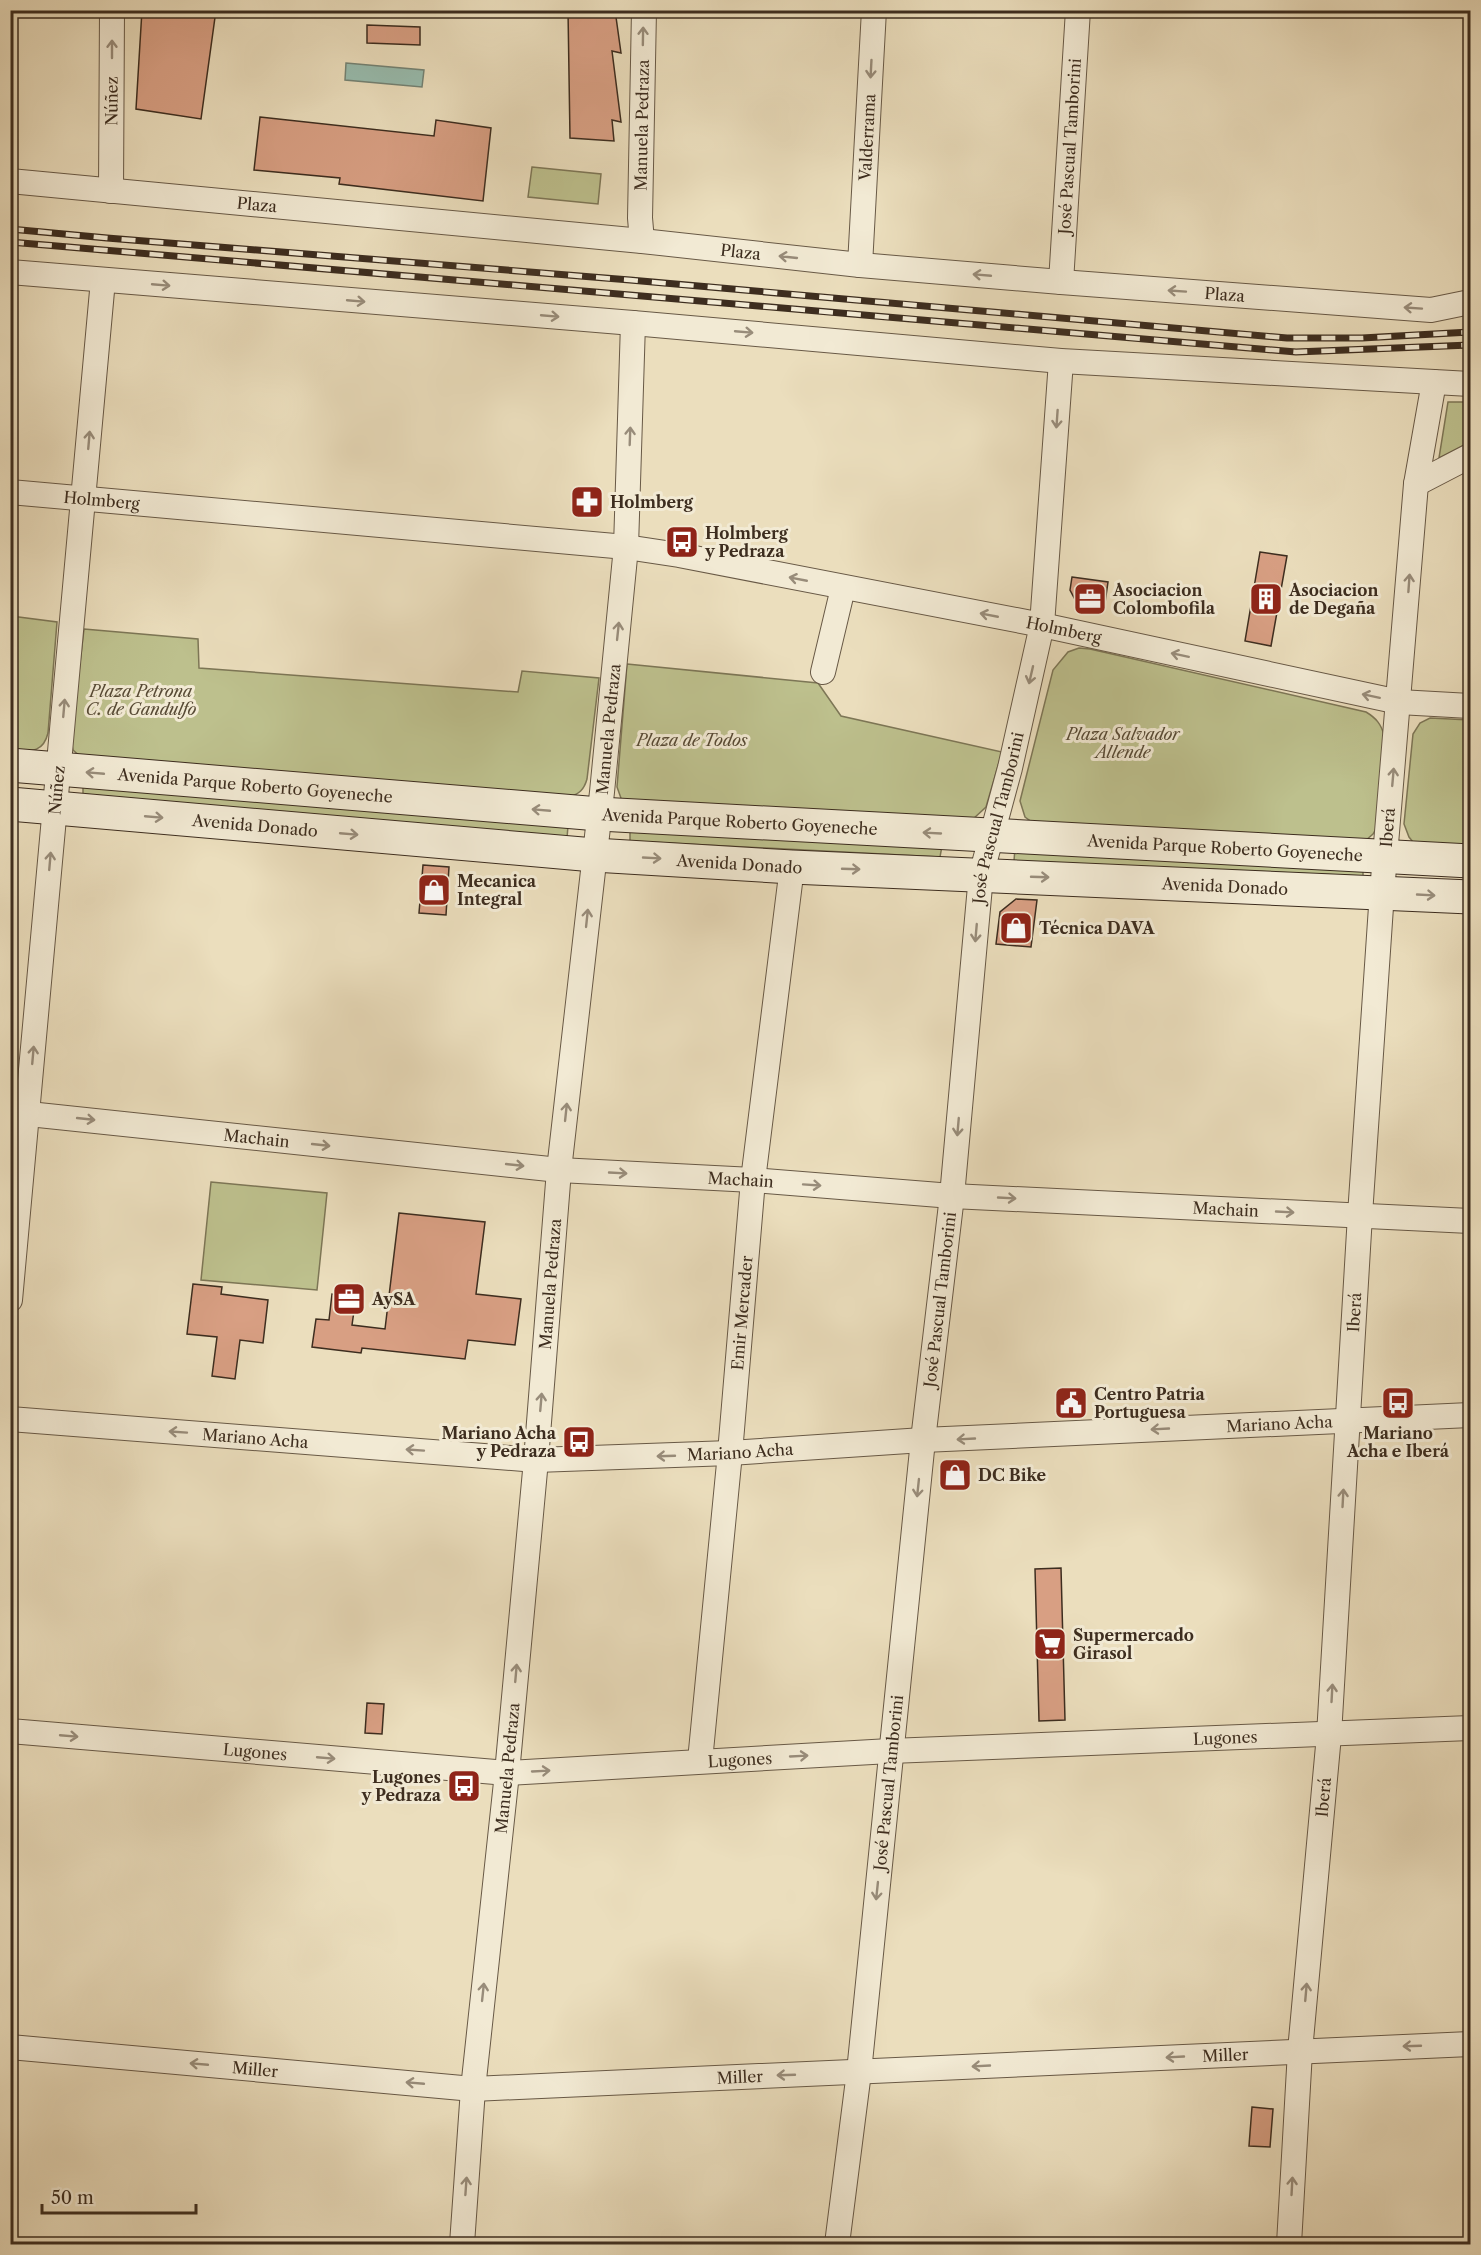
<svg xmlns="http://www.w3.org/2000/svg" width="1481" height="2255" font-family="'Libre Caslon Text',serif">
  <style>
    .green { fill: #bdc08d; stroke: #7d7656; stroke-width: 1.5 }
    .water { fill: #98bcae; stroke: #748375; stroke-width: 1.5 }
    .building { fill: #d89f83; stroke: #3d2d1f; stroke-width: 1.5 }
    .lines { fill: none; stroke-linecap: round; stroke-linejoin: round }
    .street-casing { stroke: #685946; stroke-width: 26 }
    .secondary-casing { stroke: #3d2d1f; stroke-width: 35 }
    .street { stroke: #f2ead4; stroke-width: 24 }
    .secondary { stroke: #f2ead4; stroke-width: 33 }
    .rail-casing { stroke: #3d2d1f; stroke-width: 7 }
    .rail { stroke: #f2ead4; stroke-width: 4.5; stroke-dasharray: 14; stroke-linecap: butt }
    .oneway { stroke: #988c7a }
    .labels { text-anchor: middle; stroke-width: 6; stroke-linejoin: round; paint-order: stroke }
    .street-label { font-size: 16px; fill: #3d2d1f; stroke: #f2ead4 }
    .poi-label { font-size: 16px; font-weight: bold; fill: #3d2d1f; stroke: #f2ead4; text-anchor: start }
    .park-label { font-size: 16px; font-style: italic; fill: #574a35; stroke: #f2ead4 }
  </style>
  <rect width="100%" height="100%" fill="#ebdebd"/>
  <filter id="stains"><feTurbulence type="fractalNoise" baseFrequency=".00333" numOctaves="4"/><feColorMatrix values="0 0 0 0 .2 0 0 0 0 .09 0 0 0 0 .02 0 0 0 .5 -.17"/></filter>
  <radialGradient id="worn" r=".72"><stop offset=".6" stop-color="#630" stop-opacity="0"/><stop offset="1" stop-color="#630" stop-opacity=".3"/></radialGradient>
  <!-- green -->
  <path class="green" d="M532 167 601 174 598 204 528 197Z
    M1448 402H1470V442L1439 458Z
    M11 616 57 622 48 733C43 754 29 751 11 751Z
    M84 629 198 639 199 668 518 692 522 671 599 678 587 779C584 790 579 794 569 797L81 757 73 750 71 740Z
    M1079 648 1090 649 1366 712C1376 718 1381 724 1384 735L1377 827 1373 834 1365 841 1032 822 1025 817 1020 801 1053 670 1068 652Z
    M627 664 818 683 841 716 1002 752 986 807 973 819 622 801 617 787Z
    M1430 718 1470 720V847L1413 842 1409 837 1404 824 1413 734 1420 723Z
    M83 783 568 826 567 838 83 794Z
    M630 827 942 846 940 857 630 841Z
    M1015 848 1363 867V876L1014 861Z
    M211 1182 327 1193 317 1290 201 1280Z"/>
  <!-- water -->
  <path class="water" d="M346 63 424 70 422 87 345 80Z"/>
  <!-- building -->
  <path class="building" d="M142 10H216L201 119 136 109Z
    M568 10H615L621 53 612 51 621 122 612 120 614 141 570 138Z
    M367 25 420 27V45L367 43Z
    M260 117 434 136 436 120 491 128 483 201 339 184 340 178 254 170Z
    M1260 552 1287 556 1271 646 1245 641Z
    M1072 577 1108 582 1104 610 1079 607 1070 590Z
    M423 865 449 867 446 915 419 913Z
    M1016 899 1037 900 1031 947 996 944 1000 912Z
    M399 1213 485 1222 476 1294 521 1299 515 1345 468 1340 465 1359 362 1348 361 1353 312 1347 316 1319 329 1320 332 1294 356 1297 352 1325 385 1329Z
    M193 1284 222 1287 221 1294 268 1300 263 1343 240 1340 235 1379 212 1376 217 1337 187 1334Z
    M1061 1568 1065 1720 1039 1721 1035 1569Z
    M367 1703 384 1704 382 1734 365 1733Z
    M1252 2107 1273 2109 1270 2147 1249 2146Z"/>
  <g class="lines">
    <!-- street casing -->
    <g class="street-casing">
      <g id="street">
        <path id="s1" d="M10 181 642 241 860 265 1061 282 1431 310 1470 302"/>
        <path id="s2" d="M111 191 112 10"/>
        <path id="s3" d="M642 241 640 218 644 10"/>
        <path id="s4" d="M860 265 874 10"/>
        <path d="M10 272 633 323 1061 361 1470 384"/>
        <path id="s5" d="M1061 282 1078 10"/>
        <path d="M1416 484 1470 456"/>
        <path id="s6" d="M10 492 626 547 679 555 1042 625 1399 702 1470 706"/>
        <path d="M823 672 843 588"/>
        <path id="s7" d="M10 1112 559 1170 753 1180 952 1196 1470 1221"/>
        <path id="s8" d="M10 1300 103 280"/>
        <path id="s9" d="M10 1419 536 1460 730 1453 923 1440 1470 1415"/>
        <path id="s10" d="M10 1731 507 1773 890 1751 1470 1728"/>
        <path id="s11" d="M700 1761 730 1453 753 1180 792 867"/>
        <path id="s12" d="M10 2047 473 2089 1470 2044"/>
        <path id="s13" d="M462 2244 473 2089 507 1773 536 1460 559 1170 602 792 626 547 633 323"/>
        <path id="s14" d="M837 2244 859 2072 923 1440 952 1196 981 875 1010 768 1042 625 1061 361"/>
        <path id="s15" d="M1289 2244 1300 2051 1329 1735 1360 1215 1382 892 1416 484 1434 382"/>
      </g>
    </g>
    <!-- secondary casing -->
    <g class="secondary-casing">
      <g id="secondary">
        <path id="s16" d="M10 765 599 814 1470 861"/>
        <path id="s17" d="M10 804 594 855 792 867 1470 897"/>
      </g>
    </g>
    <!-- street -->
    <use href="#street" class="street"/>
    <!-- secondary -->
    <use href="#secondary" class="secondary"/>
    <!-- rail casing -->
    <g class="rail-casing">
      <path id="rail" d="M10 229 107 238 630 280 1287 338H1362L1470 332
        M10 242 1296 352 1470 345"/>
    </g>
    <!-- rail -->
    <use href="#rail" class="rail"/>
  </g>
  <!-- one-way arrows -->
  <defs><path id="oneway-shaft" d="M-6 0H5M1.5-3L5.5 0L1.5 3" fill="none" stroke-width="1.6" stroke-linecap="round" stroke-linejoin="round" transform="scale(1.5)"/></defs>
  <g class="oneway">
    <use href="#oneway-shaft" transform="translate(643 36) rotate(-89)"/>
    <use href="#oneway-shaft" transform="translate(112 49) rotate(-90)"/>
    <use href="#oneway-shaft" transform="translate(871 69) rotate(93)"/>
    <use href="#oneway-shaft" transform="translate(788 257) rotate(-174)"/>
    <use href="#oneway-shaft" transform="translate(982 275) rotate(-175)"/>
    <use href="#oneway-shaft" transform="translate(161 285) rotate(5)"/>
    <use href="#oneway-shaft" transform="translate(1177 291) rotate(-176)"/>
    <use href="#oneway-shaft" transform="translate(356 301) rotate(5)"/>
    <use href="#oneway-shaft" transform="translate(1413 308) rotate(-176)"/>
    <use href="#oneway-shaft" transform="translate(550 316) rotate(5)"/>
    <use href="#oneway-shaft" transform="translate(744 332) rotate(5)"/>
    <use href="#oneway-shaft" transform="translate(1057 419) rotate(94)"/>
    <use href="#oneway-shaft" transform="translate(630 436) rotate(-88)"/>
    <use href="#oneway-shaft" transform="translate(89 440) rotate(-85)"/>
    <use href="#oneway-shaft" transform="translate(798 579) rotate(-169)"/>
    <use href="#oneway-shaft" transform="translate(1409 583) rotate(-86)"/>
    <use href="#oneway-shaft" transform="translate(989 615) rotate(-169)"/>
    <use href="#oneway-shaft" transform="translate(618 631) rotate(-84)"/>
    <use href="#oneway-shaft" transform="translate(1180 655) rotate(-168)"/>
    <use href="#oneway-shaft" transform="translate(1031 675) rotate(103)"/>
    <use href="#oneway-shaft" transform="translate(1371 696) rotate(-168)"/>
    <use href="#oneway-shaft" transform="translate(64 708) rotate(-85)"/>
    <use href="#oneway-shaft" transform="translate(95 773) rotate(-175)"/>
    <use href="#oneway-shaft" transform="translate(1393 777) rotate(-85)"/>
    <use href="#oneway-shaft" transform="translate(541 810) rotate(-175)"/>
    <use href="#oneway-shaft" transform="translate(154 817) rotate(5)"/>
    <use href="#oneway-shaft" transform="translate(932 833) rotate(-177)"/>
    <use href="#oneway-shaft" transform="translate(349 834) rotate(5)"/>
    <use href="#oneway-shaft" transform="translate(652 858) rotate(3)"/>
    <use href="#oneway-shaft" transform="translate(50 861) rotate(-85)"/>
    <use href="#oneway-shaft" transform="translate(851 869) rotate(2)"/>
    <use href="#oneway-shaft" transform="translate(1040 877) rotate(2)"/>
    <use href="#oneway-shaft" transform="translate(1426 895) rotate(3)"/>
    <use href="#oneway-shaft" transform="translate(587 918) rotate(-84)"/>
    <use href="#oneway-shaft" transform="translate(976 933) rotate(95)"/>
    <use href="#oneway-shaft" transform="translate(33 1055) rotate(-85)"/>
    <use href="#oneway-shaft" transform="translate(566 1112) rotate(-84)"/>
    <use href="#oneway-shaft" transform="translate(86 1119) rotate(6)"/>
    <use href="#oneway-shaft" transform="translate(958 1127) rotate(95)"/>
    <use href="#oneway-shaft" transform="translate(321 1145) rotate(6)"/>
    <use href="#oneway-shaft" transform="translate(515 1165) rotate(6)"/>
    <use href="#oneway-shaft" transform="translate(618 1173) rotate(3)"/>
    <use href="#oneway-shaft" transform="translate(812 1185) rotate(4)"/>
    <use href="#oneway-shaft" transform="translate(1007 1198) rotate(3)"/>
    <use href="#oneway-shaft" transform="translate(1285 1212) rotate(3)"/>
    <use href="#oneway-shaft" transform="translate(541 1402) rotate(-85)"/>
    <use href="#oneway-shaft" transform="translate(1160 1429) rotate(177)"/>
    <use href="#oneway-shaft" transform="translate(178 1432) rotate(-176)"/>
    <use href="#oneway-shaft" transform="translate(966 1439) rotate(177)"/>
    <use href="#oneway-shaft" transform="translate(415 1450) rotate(-176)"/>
    <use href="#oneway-shaft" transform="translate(666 1456) rotate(178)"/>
    <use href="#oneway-shaft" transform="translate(918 1488) rotate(96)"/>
    <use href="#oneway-shaft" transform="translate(1343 1498) rotate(-87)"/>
    <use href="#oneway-shaft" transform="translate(516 1673) rotate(-85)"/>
    <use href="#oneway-shaft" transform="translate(1332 1693) rotate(-87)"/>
    <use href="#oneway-shaft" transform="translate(69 1736) rotate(5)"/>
    <use href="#oneway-shaft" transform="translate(799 1756) rotate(-3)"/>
    <use href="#oneway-shaft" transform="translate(326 1758) rotate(5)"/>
    <use href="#oneway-shaft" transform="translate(541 1771) rotate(-3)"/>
    <use href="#oneway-shaft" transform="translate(877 1891) rotate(96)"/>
    <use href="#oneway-shaft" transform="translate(483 1992) rotate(-84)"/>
    <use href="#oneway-shaft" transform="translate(1306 1992) rotate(-85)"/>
    <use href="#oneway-shaft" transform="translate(1412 2046) rotate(178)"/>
    <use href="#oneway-shaft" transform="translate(1175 2057) rotate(177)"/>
    <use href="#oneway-shaft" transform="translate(199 2064) rotate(-175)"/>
    <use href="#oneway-shaft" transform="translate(981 2066) rotate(177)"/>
    <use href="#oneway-shaft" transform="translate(786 2075) rotate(178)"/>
    <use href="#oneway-shaft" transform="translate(415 2083) rotate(-175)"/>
    <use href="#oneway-shaft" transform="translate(466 2186) rotate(-86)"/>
    <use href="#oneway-shaft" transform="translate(1292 2186) rotate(-87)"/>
  </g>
  <!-- icons -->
  <defs>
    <g id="pharmacy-square" transform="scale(1.725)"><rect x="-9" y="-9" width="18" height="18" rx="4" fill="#8f2418" stroke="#f2ead4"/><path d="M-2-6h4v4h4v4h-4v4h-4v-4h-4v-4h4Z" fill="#fff"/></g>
    <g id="bus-square" transform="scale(1.725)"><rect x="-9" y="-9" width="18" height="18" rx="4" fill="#8f2418" stroke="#f2ead4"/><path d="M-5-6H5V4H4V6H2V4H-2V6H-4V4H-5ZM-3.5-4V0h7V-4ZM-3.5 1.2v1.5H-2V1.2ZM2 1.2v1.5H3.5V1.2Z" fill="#fff"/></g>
    <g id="office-square" transform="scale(1.725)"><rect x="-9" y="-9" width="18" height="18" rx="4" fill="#8f2418" stroke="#f2ead4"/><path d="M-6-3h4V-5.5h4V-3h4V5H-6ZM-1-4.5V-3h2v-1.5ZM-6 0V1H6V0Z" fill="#fff"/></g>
    <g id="building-square" transform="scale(1.725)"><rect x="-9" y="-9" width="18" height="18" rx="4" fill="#8f2418" stroke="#f2ead4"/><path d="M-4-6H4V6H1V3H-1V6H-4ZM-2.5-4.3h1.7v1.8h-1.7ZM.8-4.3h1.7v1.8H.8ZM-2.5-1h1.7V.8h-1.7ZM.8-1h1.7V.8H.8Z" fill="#fff"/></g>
    <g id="shop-square" transform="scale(1.725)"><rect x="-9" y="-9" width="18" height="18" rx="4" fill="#8f2418" stroke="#f2ead4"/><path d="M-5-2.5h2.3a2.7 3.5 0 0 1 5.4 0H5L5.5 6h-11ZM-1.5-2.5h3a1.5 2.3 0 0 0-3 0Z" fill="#fff"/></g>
    <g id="civic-square" transform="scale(1.725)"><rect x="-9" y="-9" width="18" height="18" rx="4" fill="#8f2418" stroke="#f2ead4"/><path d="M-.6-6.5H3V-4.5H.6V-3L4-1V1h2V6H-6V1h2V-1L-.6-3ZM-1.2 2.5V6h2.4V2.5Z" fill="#fff"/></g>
    <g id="supermarket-square" transform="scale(1.725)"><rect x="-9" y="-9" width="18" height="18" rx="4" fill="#8f2418" stroke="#f2ead4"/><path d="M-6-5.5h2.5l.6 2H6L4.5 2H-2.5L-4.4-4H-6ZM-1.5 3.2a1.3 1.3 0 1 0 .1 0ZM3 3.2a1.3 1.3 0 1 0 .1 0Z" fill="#fff"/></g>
  </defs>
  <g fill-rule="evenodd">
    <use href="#pharmacy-square" x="587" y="502"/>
    <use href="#bus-square" x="682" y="542"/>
    <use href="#office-square" x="1090" y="599"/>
    <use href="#building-square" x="1266" y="599"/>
    <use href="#shop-square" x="434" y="890"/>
    <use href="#shop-square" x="1016" y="928"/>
    <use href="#office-square" x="349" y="1299"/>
    <use href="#civic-square" x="1071" y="1403"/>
    <use href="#bus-square" x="1398" y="1403"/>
    <use href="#bus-square" x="579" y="1442"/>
    <use href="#shop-square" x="955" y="1475"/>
    <use href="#supermarket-square" x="1050" y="1644"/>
    <use href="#bus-square" x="464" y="1786"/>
  </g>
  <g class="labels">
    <!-- street labels -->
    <g class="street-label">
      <text dy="6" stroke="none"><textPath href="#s2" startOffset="90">Núñez</textPath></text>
      <text dy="6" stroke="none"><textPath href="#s3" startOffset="116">Manuela Pedraza</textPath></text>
      <text dy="6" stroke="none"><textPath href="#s4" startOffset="128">Valderrama</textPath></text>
      <text dy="6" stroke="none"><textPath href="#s5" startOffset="136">José Pascual Tamborini</textPath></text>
      <text dy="6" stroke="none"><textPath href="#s1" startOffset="248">Plaza</textPath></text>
      <text dy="6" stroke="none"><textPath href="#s1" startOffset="734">Plaza</textPath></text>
      <text dy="6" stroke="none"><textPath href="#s1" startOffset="1220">Plaza</textPath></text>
      <text dy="6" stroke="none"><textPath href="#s6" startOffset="92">Holmberg</textPath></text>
      <text dy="6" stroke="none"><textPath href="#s6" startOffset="1064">Holmberg</textPath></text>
      <text dy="6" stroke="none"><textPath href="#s13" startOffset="1522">Manuela Pedraza</textPath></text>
      <text dy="6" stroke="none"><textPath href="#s16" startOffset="246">Avenida Parque Roberto Goyeneche</textPath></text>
      <text dy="6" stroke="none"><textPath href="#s8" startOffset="512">Núñez</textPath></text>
      <text dy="6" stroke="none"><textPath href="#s14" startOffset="1436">José Pascual Tamborini</textPath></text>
      <text dy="6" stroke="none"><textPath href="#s16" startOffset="732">Avenida Parque Roberto Goyeneche</textPath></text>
      <text dy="6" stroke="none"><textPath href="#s17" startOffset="246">Avenida Donado</textPath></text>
      <text dy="6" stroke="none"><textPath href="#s15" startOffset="1420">Iberá</textPath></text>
      <text dy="6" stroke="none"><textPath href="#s16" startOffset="1218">Avenida Parque Roberto Goyeneche</textPath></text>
      <text dy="6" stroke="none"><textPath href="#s17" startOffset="732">Avenida Donado</textPath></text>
      <text dy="6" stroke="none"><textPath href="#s17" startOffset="1218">Avenida Donado</textPath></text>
      <text dy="6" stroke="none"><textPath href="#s7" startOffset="248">Machain</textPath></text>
      <text dy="6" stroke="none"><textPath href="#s7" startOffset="734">Machain</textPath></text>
      <text dy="6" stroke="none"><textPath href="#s7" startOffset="1220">Machain</textPath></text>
      <text dy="6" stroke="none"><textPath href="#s13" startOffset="964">Manuela Pedraza</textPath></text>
      <text dy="6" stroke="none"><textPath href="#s14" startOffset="950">José Pascual Tamborini</textPath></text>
      <text dy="6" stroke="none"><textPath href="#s15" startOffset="934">Iberá</textPath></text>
      <text dy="6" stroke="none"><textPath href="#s11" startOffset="450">Emir Mercader</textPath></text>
      <text dy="6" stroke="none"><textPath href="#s9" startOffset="1272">Mariano Acha</textPath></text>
      <text dy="6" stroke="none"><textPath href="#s9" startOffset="246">Mariano Acha</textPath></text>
      <text dy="6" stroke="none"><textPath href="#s9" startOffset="732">Mariano Acha</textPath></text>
      <text dy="6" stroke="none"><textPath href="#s10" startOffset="1218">Lugones</textPath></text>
      <text dy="6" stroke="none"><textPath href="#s10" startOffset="246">Lugones</textPath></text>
      <text dy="6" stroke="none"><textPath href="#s10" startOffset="732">Lugones</textPath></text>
      <text dy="6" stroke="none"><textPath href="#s13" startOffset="478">Manuela Pedraza</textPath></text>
      <text dy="6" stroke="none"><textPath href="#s14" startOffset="464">José Pascual Tamborini</textPath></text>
      <text dy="6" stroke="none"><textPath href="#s15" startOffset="448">Iberá</textPath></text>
      <text dy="6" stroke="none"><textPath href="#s12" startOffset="1218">Miller</textPath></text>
      <text dy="6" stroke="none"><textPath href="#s12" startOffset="246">Miller</textPath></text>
      <text dy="6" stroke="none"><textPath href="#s12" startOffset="732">Miller</textPath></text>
    </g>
    <!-- poi labels -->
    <g class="poi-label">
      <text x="610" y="508">Holmberg</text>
      <text x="705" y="539">Holmberg<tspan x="705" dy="18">y Pedraza</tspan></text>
      <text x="1113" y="596">Asociacion<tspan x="1113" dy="18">Colombofila</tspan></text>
      <text x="1289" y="596">Asociacion<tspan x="1289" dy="18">de Degaña</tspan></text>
      <text x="457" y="887">Mecanica<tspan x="457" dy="18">Integral</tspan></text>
      <text x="1039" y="934">Técnica DAVA</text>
      <text x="372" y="1305">AySA</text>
      <text x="1094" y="1400">Centro Patria<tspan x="1094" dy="18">Portuguesa</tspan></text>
      <text x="556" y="1439" text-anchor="end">Mariano Acha<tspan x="556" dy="18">y Pedraza</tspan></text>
      <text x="1398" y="1439" text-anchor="middle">Mariano<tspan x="1398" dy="18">Acha e Iberá</tspan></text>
      <text x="978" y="1481">DC Bike</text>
      <text x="1073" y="1641">Supermercado<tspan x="1073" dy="18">Girasol</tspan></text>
      <text x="441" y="1783" text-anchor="end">Lugones<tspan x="441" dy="18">y Pedraza</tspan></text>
    </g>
    <!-- park labels -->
    <g class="park-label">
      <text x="141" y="697">Plaza Petrona<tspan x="141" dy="18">C. de Gandulfo</tspan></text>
      <text x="1123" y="740">Plaza Salvador<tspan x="1123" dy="18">Allende</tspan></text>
      <text x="692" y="746">Plaza de Todos</text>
    </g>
  </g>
  <!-- margin -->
  <rect width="1481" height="2255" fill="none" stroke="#ebdebd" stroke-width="36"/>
  <rect x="12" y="12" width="1457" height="2231" fill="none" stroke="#3d2d1f" stroke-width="3"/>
  <rect x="18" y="18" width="1445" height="2219" fill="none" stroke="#3d2d1f" stroke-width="1.5"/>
  <!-- scale -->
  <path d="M42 2204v9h154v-9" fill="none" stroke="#3d2d1f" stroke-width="3"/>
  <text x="51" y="2204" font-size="18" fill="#3d2d1f" stroke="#f2ead4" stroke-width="4.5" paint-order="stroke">50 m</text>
  <rect width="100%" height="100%" filter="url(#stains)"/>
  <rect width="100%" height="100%" fill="url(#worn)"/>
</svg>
